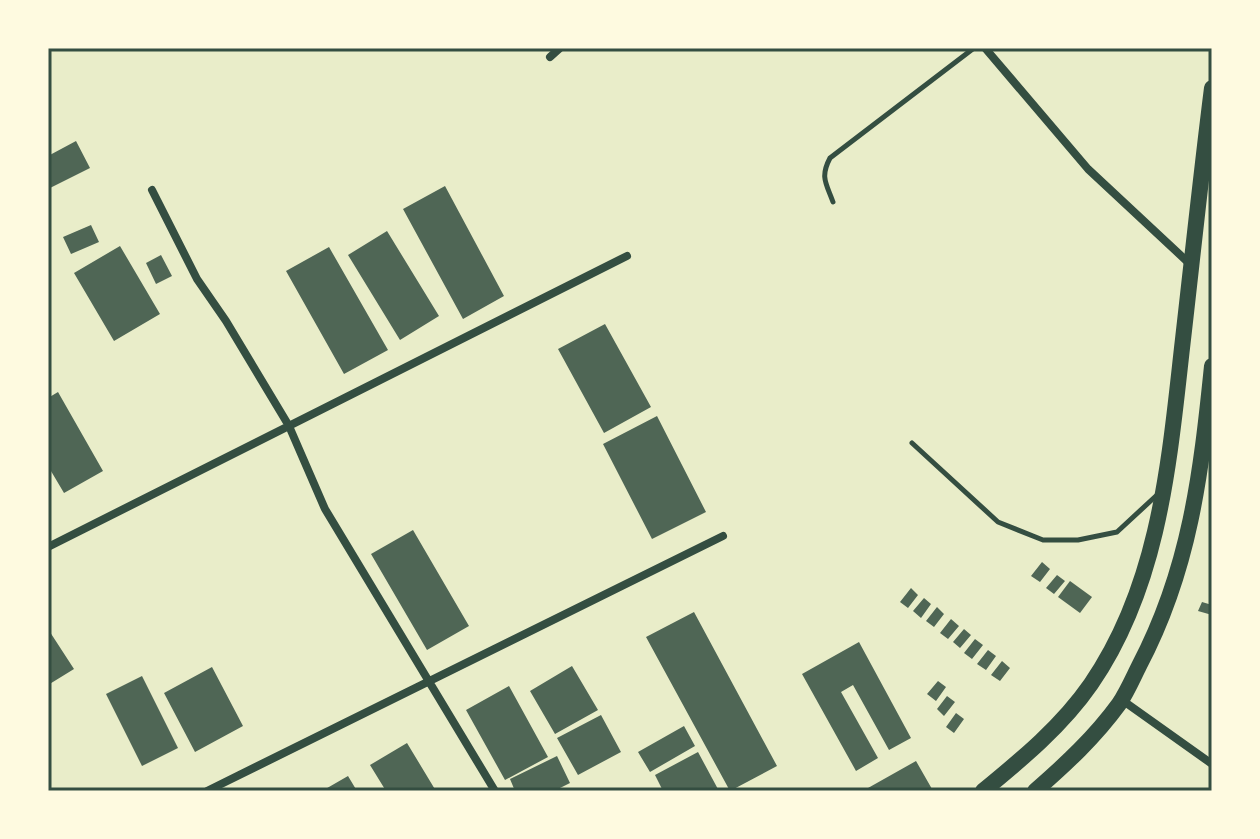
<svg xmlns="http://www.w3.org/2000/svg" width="1260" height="839" font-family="'Space Grotesk',sans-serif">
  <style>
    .building { fill: #4f6655 }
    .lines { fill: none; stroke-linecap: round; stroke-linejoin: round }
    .service { stroke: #344e41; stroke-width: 5 }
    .minor { stroke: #344e41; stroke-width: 8 }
    .secondary { stroke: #344e41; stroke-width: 16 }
    .neatline { fill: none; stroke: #344e41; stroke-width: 3 }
  </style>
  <rect width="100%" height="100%" fill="#e9edc9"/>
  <!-- building -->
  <path class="building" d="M76 141 90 168 48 189V156Z
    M445 186 504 296 463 319 403 209Z
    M91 225 99 242 71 254 63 237Z
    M387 231 439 316 400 340 348 255Z
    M120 246 160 314 114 341 74 273Z
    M329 247 388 350 344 374 286 271Z
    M161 255 172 276 156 284 146 263Z
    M605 324 651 407 604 433 558 349Z
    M58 392 103 471 64 493 48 466V398Z
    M657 416 706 512 652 539 603 444Z
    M413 530 469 626 427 650 371 554Z
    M1042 562 1050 569 1040 582 1031 576Z
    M1057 575 1065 581 1054 594 1046 588Z
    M1070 581 1092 597 1080 613 1058 597Z
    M911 588 918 595 908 608 900 602Z
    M924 598 931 604 921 618 913 611Z
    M1202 602 1212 605V615L1198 611Z
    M937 607 944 614 934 627 926 621Z
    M694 612 777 766 730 791 646 637Z
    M951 619 959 626 948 639 940 633Z
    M48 629 74 669 48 685Z
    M964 629 971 635 960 648 953 642Z
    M975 639 983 645 972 659 964 653Z
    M859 642 911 738 889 750 853 685 841 692 878 758 856 771 802 674Z
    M988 650 996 656 986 670 977 664Z
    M1002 661 1010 668 1000 681 991 675Z
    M572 666 598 710 555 734 530 691Z
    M212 667 243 726 195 752 164 693Z
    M142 676 178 748 142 766 106 694Z
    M938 681 946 687 936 701 927 694Z
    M509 686 548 757 505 780 466 710Z
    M947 696 955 702 944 716 937 709Z
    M956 713 964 719 954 733 946 727Z
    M601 715 621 752 578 775 557 738Z
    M684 726 695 746 650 772 638 752Z
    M407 743 436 791H386L370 765Z
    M698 752 719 791H663L655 775Z
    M557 756 570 783 554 791H515L510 779Z
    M916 761 932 789 870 791 868 788Z
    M348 776 357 791H322Z"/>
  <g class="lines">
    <!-- service -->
    <path class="service" d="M833 202C826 183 820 177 830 158L974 48
      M912 443 998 522 1043 540H1078L1117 532 1157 495"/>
    <!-- minor -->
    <path class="minor" d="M985 48 1088 169 1191 265
      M550 57 560 48
      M152 190 197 279 226 321 289 426 325 509 495 791
      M48 547 627 256
      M1122 700 1212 764
      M207 791 723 536"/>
    <!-- secondary -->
    <path class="secondary" d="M983 791C1022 759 1062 726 1091 684 1159 585 1169 464 1182 348 1192 261 1201 175 1212 88
      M1035 791C1066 764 1095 737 1119 704 1127 692 1133 678 1139 666 1190 569 1201 474 1212 366"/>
  </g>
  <!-- border -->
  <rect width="1260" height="839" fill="none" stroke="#fefae0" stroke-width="100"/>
  <rect x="50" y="50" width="1160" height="739" class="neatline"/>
</svg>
